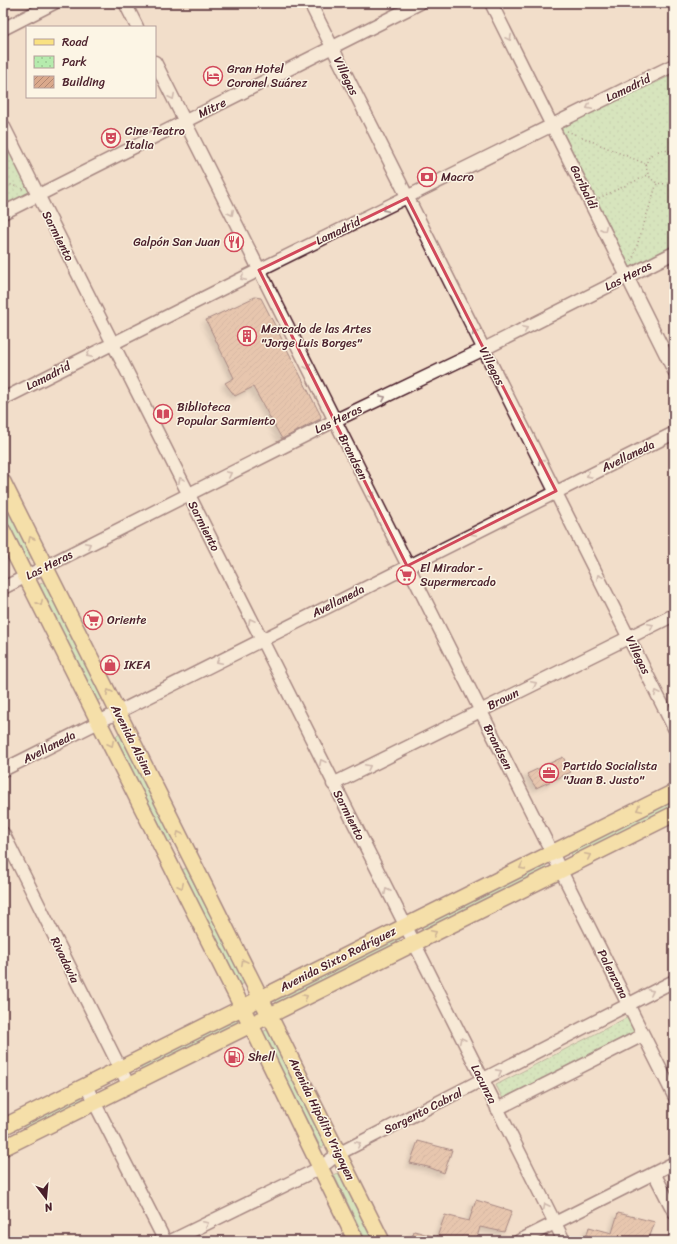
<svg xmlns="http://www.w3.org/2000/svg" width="677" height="1244" font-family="Sriracha,sans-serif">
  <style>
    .grass { fill: #b5ebad; stroke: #80856c }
    .park { fill: url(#park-dots); stroke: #80856c }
    .building { fill: url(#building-hatch); stroke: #4a1f2b; filter: url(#shadow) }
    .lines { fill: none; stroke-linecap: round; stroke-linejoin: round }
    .minor-casing { stroke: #4a1f2b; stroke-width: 15 }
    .major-casing { stroke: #4a1f2b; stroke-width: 18 }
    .path { stroke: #4a1f2b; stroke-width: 1.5; stroke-dasharray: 1 3; stroke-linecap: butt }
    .minor { stroke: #fcf5e5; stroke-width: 12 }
    .major { stroke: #f9e181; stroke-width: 15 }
    .oneway { stroke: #a38a88 }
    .oneway2 { stroke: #a28056 }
    .marked { fill: none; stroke: #d1495b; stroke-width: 3; stroke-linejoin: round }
    .labels { text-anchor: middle; stroke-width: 3; stroke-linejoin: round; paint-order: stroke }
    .poi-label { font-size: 12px; fill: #4a1f2b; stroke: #fcf5e5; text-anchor: start }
    .street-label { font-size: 12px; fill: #4a1f2b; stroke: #fcf5e5 }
  </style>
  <defs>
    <pattern id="park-dots" width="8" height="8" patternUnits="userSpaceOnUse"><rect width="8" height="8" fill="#b5ebad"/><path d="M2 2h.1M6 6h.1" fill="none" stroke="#9dc995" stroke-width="1.8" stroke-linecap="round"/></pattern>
    <pattern id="building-hatch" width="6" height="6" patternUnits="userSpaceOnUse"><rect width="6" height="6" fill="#daa98c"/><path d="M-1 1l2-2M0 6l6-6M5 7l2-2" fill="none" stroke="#b38973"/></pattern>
    <filter id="shadow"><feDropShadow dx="-3.5" dy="3.5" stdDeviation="2" flood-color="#0004"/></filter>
  </defs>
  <rect width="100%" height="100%" fill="#f2deca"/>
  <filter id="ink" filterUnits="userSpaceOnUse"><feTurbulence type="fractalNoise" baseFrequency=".025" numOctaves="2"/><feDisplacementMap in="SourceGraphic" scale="8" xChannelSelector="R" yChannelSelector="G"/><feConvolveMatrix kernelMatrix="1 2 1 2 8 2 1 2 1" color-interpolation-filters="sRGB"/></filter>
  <g filter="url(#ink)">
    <!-- grass -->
    <path class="grass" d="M3 497 33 557 27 561 3 514Z
      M45 582 103 698 97 701 38 585Z
      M121 733 174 840 167 843 115 737Z
      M674 795V807L573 857 569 848Z
      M543 862 548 871 423 933 419 924Z
      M186 868 245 983 238 986 180 871Z
      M397 934 401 943 277 1005 272 996Z
      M237 1015 242 1024 143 1073 139 1064Z
      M269 1029 327 1145 321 1148 262 1032Z
      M79 1092 84 1102 26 1131 21 1121Z
      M340 1172 375 1241H366L334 1175Z"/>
    <!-- park -->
    <path class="park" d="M674 74V245L630 267 561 128Z
      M3 137 31 192 3 206Z
      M628 1017 636 1033 504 1101 496 1085Z"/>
    <!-- building -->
    <path class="building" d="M255 297 261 298 321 416 320 419 282 439 253 387 235 396 225 383 234 378 206 320Z
      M563 757 571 772 536 788 527 774Z
      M418 1141 452 1150 444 1173 428 1167 410 1163Z
      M476 1200 512 1211 504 1232 480 1227 476 1241H411L414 1231 437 1237 445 1215 469 1221Z
      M618 1213 655 1222 648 1241H585L589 1227 612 1233Z"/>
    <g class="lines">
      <!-- minor casing -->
      <g class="minor-casing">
        <path id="minor" d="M125 3 137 27
          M310 3 674 728
          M491 3 674 371
          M3 29 54 3
          M155 62 674 1096
          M3 125 564 1241
          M3 213 420 3
          M3 399 259 270 674 65
          M3 588 334 421 484 349 674 253
          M3 770 674 433
          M333 784 674 615
          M3 833 129 1086
          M86 1086 165 1241
          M497 1109 643 1035
          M654 1173 674 1212
          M171 1241 320 1168 338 1154 674 981
          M519 1241 674 1163"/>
      </g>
      <!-- major casing -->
      <g class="major-casing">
        <path id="major" d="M3 482 382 1241
          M3 531 251 1025 356 1241
          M3 1127 674 792
          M3 1148 674 814"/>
      </g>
      <!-- path -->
      <path class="path" d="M567 131 646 164
        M670 151 674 139
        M674 154C669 151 665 149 659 151 634 157 650 196 674 180
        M3 182 23 189
        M599 198 648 175
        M632 261 657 183"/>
      <!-- minor -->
      <use href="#minor" class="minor"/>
      <!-- major -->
      <use href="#major" class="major"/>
    </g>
    <!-- one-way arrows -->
    <defs><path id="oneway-chevron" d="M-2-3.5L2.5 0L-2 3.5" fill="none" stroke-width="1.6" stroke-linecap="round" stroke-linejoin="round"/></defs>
    <g class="oneway">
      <use href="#oneway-chevron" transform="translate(509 38) rotate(63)"/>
      <use href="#oneway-chevron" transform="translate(172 97) rotate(63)"/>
      <use href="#oneway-chevron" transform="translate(589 107) rotate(154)"/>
      <use href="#oneway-chevron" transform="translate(385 209) rotate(154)"/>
      <use href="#oneway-chevron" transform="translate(231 213) rotate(63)"/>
      <use href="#oneway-chevron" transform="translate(604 229) rotate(64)"/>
      <use href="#oneway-chevron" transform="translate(243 278) rotate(153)"/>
      <use href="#oneway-chevron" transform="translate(525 329) rotate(-27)"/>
      <use href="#oneway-chevron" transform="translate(475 332) rotate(-117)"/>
      <use href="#oneway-chevron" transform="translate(89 355) rotate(153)"/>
      <use href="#oneway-chevron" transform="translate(308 367) rotate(63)"/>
      <use href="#oneway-chevron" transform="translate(383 398) rotate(-25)"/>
      <use href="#oneway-chevron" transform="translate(541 461) rotate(-117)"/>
      <use href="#oneway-chevron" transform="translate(229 474) rotate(-27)"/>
      <use href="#oneway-chevron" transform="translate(589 475) rotate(154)"/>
      <use href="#oneway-chevron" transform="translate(181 480) rotate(-117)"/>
      <use href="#oneway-chevron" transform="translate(372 496) rotate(63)"/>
      <use href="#oneway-chevron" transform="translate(473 533) rotate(153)"/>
      <use href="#oneway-chevron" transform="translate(88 545) rotate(-27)"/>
      <use href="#oneway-chevron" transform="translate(599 577) rotate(-116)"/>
      <use href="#oneway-chevron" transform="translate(251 621) rotate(-117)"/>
      <use href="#oneway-chevron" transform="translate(651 626) rotate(-27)"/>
      <use href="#oneway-chevron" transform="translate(219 661) rotate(153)"/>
      <use href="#oneway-chevron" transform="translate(534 684) rotate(-26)"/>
      <use href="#oneway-chevron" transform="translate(657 693) rotate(-116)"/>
      <use href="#oneway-chevron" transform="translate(322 762) rotate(-117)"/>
      <use href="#oneway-chevron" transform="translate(368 767) rotate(-27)"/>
      <use href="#oneway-chevron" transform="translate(387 891) rotate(-117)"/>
      <use href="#oneway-chevron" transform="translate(651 992) rotate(-27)"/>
      <use href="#oneway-chevron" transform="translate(462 1040) rotate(-116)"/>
      <use href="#oneway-chevron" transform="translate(499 1072) rotate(-28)"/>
      <use href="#oneway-chevron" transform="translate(358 1144) rotate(-27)"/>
      <use href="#oneway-chevron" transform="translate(546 1206) rotate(-117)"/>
      <use href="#oneway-chevron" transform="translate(206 1224) rotate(-26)"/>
    </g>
    <g class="oneway2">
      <use href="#oneway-chevron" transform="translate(31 539) rotate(-117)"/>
      <use href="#oneway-chevron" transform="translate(40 603) rotate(63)"/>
      <use href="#oneway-chevron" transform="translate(109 692) rotate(-117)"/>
      <use href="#oneway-chevron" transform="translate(111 744) rotate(63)"/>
      <use href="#oneway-chevron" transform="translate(639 809) rotate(154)"/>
      <use href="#oneway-chevron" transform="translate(179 834) rotate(-117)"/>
      <use href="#oneway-chevron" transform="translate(588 856) rotate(-26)"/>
      <use href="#oneway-chevron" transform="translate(522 867) rotate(153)"/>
      <use href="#oneway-chevron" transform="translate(181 886) rotate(64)"/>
      <use href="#oneway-chevron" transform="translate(434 933) rotate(-27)"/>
      <use href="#oneway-chevron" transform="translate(244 962) rotate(-117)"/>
      <use href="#oneway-chevron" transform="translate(305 997) rotate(-27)"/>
    </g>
  </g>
  <!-- marked area -->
  <path d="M0 0H677V1244H0ZM407 198 556 491 407 566 259 270Z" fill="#f2deca" fill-opacity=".55" fill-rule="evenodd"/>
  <path class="marked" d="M407 198 556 491 407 566 259 270Z"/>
  <!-- icons -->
  <defs>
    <g id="hotel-ring" transform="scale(1)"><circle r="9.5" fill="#fcf5e5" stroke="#d1495b" stroke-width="1.5"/><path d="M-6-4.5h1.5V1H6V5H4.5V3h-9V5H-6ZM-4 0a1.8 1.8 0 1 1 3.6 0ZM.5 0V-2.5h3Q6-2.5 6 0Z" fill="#d1495b"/></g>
    <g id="theatre-ring" transform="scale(1)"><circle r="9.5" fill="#fcf5e5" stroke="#d1495b" stroke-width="1.5"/><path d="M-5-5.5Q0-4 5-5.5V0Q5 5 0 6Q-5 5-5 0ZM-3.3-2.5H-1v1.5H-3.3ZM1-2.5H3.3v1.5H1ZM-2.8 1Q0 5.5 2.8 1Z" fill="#d1495b"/></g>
    <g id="bank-ring" transform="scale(1)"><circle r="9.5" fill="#fcf5e5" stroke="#d1495b" stroke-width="1.5"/><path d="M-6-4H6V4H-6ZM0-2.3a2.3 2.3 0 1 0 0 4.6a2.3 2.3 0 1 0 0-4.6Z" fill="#d1495b"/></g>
    <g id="restaurant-ring" transform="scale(1)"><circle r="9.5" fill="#fcf5e5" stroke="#d1495b" stroke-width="1.5"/><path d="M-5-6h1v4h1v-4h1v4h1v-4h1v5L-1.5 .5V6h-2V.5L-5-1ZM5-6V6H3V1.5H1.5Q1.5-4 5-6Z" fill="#d1495b"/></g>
    <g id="building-ring" transform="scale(1)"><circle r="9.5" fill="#fcf5e5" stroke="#d1495b" stroke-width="1.5"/><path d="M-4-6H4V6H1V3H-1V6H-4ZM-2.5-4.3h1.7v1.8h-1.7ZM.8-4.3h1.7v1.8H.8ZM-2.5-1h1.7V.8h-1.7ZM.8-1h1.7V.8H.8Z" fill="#d1495b"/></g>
    <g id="library-ring" transform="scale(1)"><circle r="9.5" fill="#fcf5e5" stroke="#d1495b" stroke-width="1.5"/><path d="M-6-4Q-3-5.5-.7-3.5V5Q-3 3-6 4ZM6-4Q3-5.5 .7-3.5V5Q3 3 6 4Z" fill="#d1495b"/></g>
    <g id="supermarket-ring" transform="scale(1)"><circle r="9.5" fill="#fcf5e5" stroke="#d1495b" stroke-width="1.5"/><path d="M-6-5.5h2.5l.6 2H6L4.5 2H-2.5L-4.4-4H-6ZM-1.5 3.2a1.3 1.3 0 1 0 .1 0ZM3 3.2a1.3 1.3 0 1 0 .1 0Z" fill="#d1495b"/></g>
    <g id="shop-ring" transform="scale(1)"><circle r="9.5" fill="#fcf5e5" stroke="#d1495b" stroke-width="1.5"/><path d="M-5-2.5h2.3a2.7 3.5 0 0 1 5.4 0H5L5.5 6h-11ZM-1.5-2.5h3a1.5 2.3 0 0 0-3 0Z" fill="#d1495b"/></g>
    <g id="office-ring" transform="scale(1)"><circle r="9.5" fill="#fcf5e5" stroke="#d1495b" stroke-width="1.5"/><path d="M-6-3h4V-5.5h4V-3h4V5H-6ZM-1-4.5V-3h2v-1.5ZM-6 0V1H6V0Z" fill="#d1495b"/></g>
    <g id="fuel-ring" transform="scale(1)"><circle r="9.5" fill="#fcf5e5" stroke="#d1495b" stroke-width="1.5"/><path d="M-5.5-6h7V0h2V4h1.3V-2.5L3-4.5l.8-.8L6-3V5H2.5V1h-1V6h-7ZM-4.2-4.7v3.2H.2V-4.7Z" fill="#d1495b"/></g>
  </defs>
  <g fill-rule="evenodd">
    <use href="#hotel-ring" x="213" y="76"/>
    <use href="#theatre-ring" x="111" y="138"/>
    <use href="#bank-ring" x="427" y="177"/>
    <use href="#restaurant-ring" x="234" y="242"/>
    <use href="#building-ring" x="247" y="336"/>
    <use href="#library-ring" x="163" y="414"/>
    <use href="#supermarket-ring" x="406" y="575"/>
    <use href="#supermarket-ring" x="93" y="620"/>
    <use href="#shop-ring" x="110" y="665"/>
    <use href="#office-ring" x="549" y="773"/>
    <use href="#fuel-ring" x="234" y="1057"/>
  </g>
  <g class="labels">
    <!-- poi labels -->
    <g class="poi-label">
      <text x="227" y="73">Gran Hotel<tspan x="227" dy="14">Coronel Suárez</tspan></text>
      <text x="125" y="135">Cine Teatro<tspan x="125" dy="14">Italia</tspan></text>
      <text x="441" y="181">Macro</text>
      <text x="220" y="246" text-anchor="end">Galpón San Juan</text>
      <text x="261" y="333">Mercado de las Artes<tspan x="261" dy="14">"Jorge Luis Borges"</tspan></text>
      <text x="177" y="411">Biblioteca<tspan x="177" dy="14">Popular Sarmiento</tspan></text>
      <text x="420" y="572">El Mirador -<tspan x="420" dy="14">Supermercado</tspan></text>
      <text x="107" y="624">Oriente</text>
      <text x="124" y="669">IKEA</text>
      <text x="563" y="770">Partido Socialista<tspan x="563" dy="14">"Juan B. Justo"</tspan></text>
      <text x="248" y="1061">Shell</text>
    </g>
    <!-- street labels -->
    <g class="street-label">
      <text transform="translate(346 76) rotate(64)" y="4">Villegas</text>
      <text transform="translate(628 88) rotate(-26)" y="4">Lamadrid</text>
      <text transform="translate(212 108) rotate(-26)" y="4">Mitre</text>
      <text transform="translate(584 187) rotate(64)" y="4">Garibaldi</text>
      <text transform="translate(338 231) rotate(-26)" y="4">Lamadrid</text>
      <text transform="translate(58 236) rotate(63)" y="4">Sarmiento</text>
      <text transform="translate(628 276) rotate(-27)" y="4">Las Heras</text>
      <text transform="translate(492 366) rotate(63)" y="4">Villegas</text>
      <text transform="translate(48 376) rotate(-27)" y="4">Lamadrid</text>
      <text transform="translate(338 419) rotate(-26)" y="4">Las Heras</text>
      <text transform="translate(628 456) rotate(-26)" y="4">Avellaneda</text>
      <text transform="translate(353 457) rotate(63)" y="4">Brandsen</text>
      <text transform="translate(204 526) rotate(63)" y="4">Sarmiento</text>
      <text transform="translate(49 565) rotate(-27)" y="4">Las Heras</text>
      <text transform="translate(338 601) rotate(-27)" y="4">Avellaneda</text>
      <text transform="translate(638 655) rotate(64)" y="4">Villegas</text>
      <text transform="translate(503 699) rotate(-26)" y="4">Brown</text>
      <text transform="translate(132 740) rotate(63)" y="4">Avenida Alsina</text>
      <text transform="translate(49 747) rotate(-27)" y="4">Avellaneda</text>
      <text transform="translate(498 747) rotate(63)" y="4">Brandsen</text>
      <text transform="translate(349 815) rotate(63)" y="4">Sarmiento</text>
      <text transform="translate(338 959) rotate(-27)" y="4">Avenida Sixto Rodríguez</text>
      <text transform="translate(65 960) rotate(64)" y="4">Rivadavia</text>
      <text transform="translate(613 974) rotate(63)" y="4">Palenzona</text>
      <text transform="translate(484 1084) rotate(63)" y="4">Lacunza</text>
      <text transform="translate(423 1111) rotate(-27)" y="4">Sargento Cabral</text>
      <text transform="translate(322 1119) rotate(64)" y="4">Avenida Hipólito Yrigoyen</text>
    </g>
  </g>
  <!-- margin -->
  <rect width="677" height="1244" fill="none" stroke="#fcf5e5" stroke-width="16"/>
  <rect x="8" y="8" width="661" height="1228" fill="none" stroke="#4a1f2b" stroke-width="1.5" filter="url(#ink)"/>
  <!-- legend -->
  <rect x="26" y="26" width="130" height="72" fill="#fcf5e5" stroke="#b59f9b"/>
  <rect x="34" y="39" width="20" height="6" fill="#f9e181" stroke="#b59f9b"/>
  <text x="62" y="46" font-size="12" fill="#4a1f2b">Road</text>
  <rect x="34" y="56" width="20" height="12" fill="url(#park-dots)" stroke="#b59f9b"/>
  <text x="62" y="66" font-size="12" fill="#4a1f2b">Park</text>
  <rect x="34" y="76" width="20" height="12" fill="url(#building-hatch)" stroke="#b59f9b"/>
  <text x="62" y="86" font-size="12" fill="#4a1f2b">Building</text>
  <!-- north arrow -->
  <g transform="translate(46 1198) rotate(164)" stroke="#fcf5e5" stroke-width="3" paint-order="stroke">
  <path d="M0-3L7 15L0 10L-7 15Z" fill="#4a1f2b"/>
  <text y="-6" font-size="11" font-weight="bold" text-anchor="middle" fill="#4a1f2b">N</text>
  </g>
</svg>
